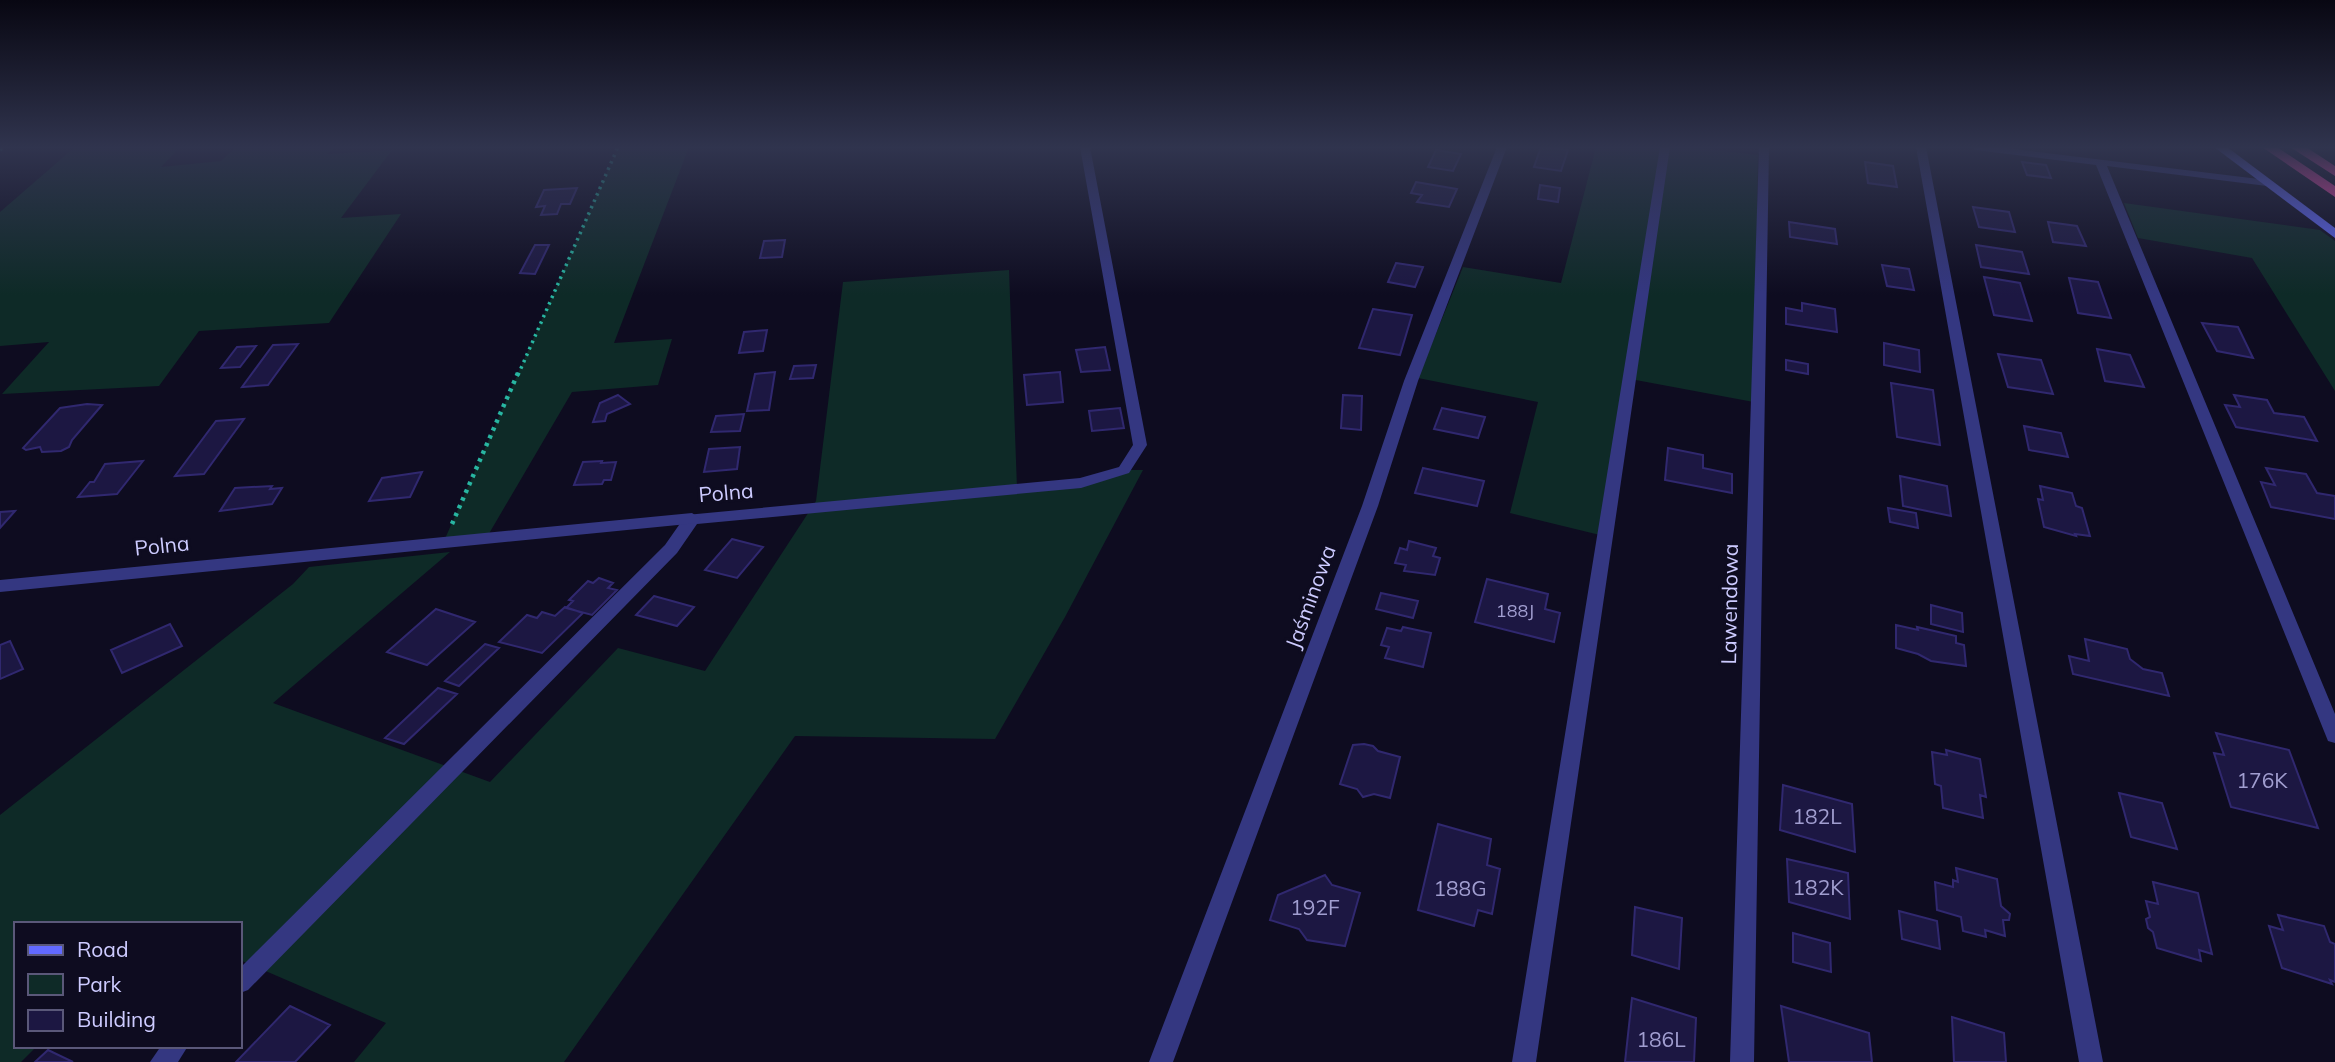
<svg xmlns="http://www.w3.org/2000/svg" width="2335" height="1062" font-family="Mulish,sans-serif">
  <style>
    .green { fill: #0e2a27 }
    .building { fill: #1c1742; stroke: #30286f; stroke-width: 2 }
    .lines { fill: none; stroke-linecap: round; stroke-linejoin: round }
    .path-far1 { stroke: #28b6a2; stroke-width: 3.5; stroke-dasharray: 2.5 4.5; stroke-linecap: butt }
    .path { stroke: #28b6a2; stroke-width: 4.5; stroke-dasharray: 3.5 5; stroke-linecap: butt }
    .lane { fill: #343781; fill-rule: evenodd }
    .street { fill: #343781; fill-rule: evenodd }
    .secondary { fill: #626aff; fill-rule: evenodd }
    .highway { fill: #ff46ad; fill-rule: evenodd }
    .labels { text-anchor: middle; stroke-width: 6; stroke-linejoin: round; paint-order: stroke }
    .number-label { font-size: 18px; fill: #a19ed0 }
    .street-label { font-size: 21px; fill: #cdcbff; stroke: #0e0c20 }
    .near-number-label { font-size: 21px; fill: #a19ed0 }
  </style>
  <rect width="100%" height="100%" fill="#0e0c20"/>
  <!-- green -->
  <path class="green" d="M75 147H180L161 167 221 161 236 147H334L328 154 392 150 341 218 401 214 329 323 199 331 159 386 2 394 49 342 0 346V212Z
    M618 147H689L614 343 672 339 658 385 572 392 487 537 444 541Z
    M1596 147H1689L1758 155 1755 350 1759 403 1625 378 1604 536 1510 513 1538 402 1418 378 1463 267 1561 283Z
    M2124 203 2320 230 2335 241V391L2252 258 2138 238Z
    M1009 270 1017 488 1081 483 1124 470H1143L1065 617 995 739 795 736 564 1062H354L386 1023 240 960V924H16V1046H37L21 1062H0V815L293 584 309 567 450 552 273 703 490 782 618 648 705 671 816 501 843 282Z"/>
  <!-- building -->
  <path class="building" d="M1541 147 1568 150 1561 171 1534 167Z
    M1436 150 1461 154 1453 171 1428 167Z
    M1865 162 1893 166 1897 187 1868 183Z
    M2022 162 2046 165 2051 178 2027 175Z
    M1416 182 1457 189 1449 207 1417 202 1422 195 1411 193Z
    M1540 185 1560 188 1558 202 1538 199Z
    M577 188 570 204H561L557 214 541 215 545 206 536 207 544 190Z
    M1973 207 2009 212 2015 232 1979 227Z
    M1789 222 1835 229 1837 244 1790 237Z
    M2048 222 2077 226 2086 246 2053 242Z
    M785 240 782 257 760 258 764 241Z
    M535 245H549L535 274 520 273Z
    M1976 245 2022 252 2029 274 1981 267Z
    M1396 263 1423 267 1415 287 1388 282Z
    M1882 265 1909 269 1914 290 1887 286Z
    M1984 277 2020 283 2032 321 1994 315Z
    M2069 278 2098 282 2111 318 2078 313Z
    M1802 303 1835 309 1837 332 1786 324V308L1802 311Z
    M1373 309 1412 315 1400 355 1359 348Z
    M2202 323 2238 327 2253 358 2217 351Z
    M767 330 763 351 739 353 744 332Z
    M1884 343 1919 350 1920 372 1884 365Z
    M298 344 268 385 242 387 273 345Z
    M256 346 240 367 221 368 237 347Z
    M1105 347 1110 370 1081 372 1076 350Z
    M2097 349 2130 355 2144 387 2105 381Z
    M1998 354 2041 360 2053 394 2008 387Z
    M1786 360 1808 364V374L1786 370Z
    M816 365 813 378 790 379 794 366Z
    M775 372 769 410 747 411 755 374Z
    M1060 372 1063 402 1027 405 1024 375Z
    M1891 383 1933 390 1940 445 1897 437Z
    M618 395 630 404 607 414 605 421 593 422 600 403Z
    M1343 395 1362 396 1361 430 1341 428Z
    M2234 395 2267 400 2274 413 2304 417 2317 441 2236 427 2225 405 2240 407Z
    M87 404 102 405 72 440 69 447 61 451 42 452 40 447 26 450 23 448 60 408Z
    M1120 408 1124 428 1092 431 1089 411Z
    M1442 408 1485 417 1478 438 1434 429Z
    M744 414 740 431 711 432 716 416Z
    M244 419 204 474 175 476 216 421Z
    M2024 426 2061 433 2068 457 2029 450Z
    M740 447 737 469 704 472 709 449Z
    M1668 448 1703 455V468L1732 474V493L1665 480Z
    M143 461 117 494 78 497 90 482H94L105 464Z
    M602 461 601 463 616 462 611 480H604L602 484 574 485 583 462Z
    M1423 468 1484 481 1477 506 1415 493Z
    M2266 468 2306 474 2317 493 2335 496V519L2271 507 2261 482 2275 485Z
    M422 472 410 497 369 501 382 478Z
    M1900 476 1947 486 1951 516 1903 506Z
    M272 486 270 489 282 488 272 504 220 511 235 488Z
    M2040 486 2072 493 2076 506 2082 508 2090 536 2075 534 2076 536 2044 527 2038 499 2043 500Z
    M1888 508 1916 513 1918 528 1890 522Z
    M15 511 0 528V512Z
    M732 539 763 547 737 578 705 570Z
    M1409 541 1436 548 1433 556 1440 558 1435 575 1404 571 1406 565 1395 563 1400 548 1407 550Z
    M599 578 613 583 608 588 617 590 592 615 566 608 573 601 569 600 588 581 593 583Z
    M1487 579 1548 594 1545 609 1560 613 1554 642 1475 622Z
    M1381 593 1418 601 1413 618 1376 609Z
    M654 596 694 607 677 626 636 615Z
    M1931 605 1962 613 1963 632 1931 624Z
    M565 607 583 613 542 653 499 642 527 615 537 618 542 612 555 616Z
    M436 609 475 622 427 665 387 652Z
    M170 624 182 646 122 673 111 650Z
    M1896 625 1918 630 1917 627 1956 636V643L1964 645 1966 666 1931 661 1918 654 1896 648Z
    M1403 627 1431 633 1423 667 1385 658 1389 647 1381 645 1387 628 1401 631Z
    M2085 639 2127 649 2130 659 2143 669 2162 673 2169 696 2073 674 2069 656 2089 661Z
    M10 641 23 669 0 679V645Z
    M485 644 499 648 459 686 445 681Z
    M438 688 457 694 404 744 385 738Z
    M2216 733 2289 750 2318 828 2231 807 2214 753 2224 755Z
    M1364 744 1373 746 1378 751 1400 757 1390 798 1374 794 1363 797 1357 789 1340 784 1353 745Z
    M1946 750 1980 759 1986 797 1980 795 1983 818 1943 808 1941 786 1935 784 1932 752 1947 755Z
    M1783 785 1852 804 1855 852 1780 830Z
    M2119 793 2162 803 2177 849 2131 837Z
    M1438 824 1491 839 1487 865 1500 869 1492 914 1478 910 1474 926 1418 910Z
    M1787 859 1848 873 1850 919 1789 902Z
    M1956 868 1997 879 2001 906 2010 914 2009 920H2003L2005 936 1985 930 1986 937 1963 931 1961 917 1937 910 1935 882 1953 887V880L1958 882Z
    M1325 875 1332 885 1360 893 1345 946 1307 940 1299 929 1270 920 1278 895Z
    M2153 882 2198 893 2212 954 2199 950 2201 961 2157 948 2153 932 2148 928 2146 919 2150 917 2146 901 2158 904Z
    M1635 907 1682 918 1679 969 1632 955Z
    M1899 911 1937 921 1940 949 1902 939Z
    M2278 915 2324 926 2330 942 2335 944V982L2330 980 2332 984 2282 968 2269 926 2283 930Z
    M1793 933 1830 943 1831 972 1793 962Z
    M1632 998 1696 1018 1694 1062H1625Z
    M290 1006 330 1025 295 1062H236Z
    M1781 1006 1869 1033 1872 1062H1789Z
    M1952 1017 2004 1033 2006 1062H1954Z
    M48 1050 73 1062H35Z"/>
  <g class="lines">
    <!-- path-far1 -->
    <path class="path-far1" d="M0 150 4 147
      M518 375 618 147"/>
    <!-- path -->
    <path class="path" d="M452 524 518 373"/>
    <!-- lane -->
    <path class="lane" d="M1080 147H1090L1147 445 1129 473 1081 488 697 524 677 553 248 990 240 993V968L665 545 686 515 1080 478 1119 467 1133 445Z
      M1497 147H1507L1418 381 1378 506 1173 1062H1149L1362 506 1404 381Z
      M1660 147H1670L1536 1062H1512Z
      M1759 147H1769L1754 1062H1730Z
      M1916 147H1926L2103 1062H2079Z
      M1971 147H1998L2267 180 2272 183 2267 186 2107 166 2335 714V743L2328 741 2326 736 2096 165 1976 150Z
      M161 1046H188L178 1062H150Z"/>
    <!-- street -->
    <path class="street" d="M692 513 701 519 698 523 0 592V580Z"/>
    <!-- secondary -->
    <path class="secondary" d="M2214 147H2227L2335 228V238Z"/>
    <!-- highway -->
    <path class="highway" d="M2262 147H2277L2335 186V197Z
      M2290 147H2306L2335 166V176Z"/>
  </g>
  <!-- sky -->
  <linearGradient id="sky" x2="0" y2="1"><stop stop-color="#080712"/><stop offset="0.5" stop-color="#30344e"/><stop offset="1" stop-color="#30344e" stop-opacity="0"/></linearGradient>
  <rect width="2335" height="295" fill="url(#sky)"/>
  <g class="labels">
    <!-- number labels -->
    <g class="number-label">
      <text x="1515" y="617">188J</text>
    </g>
    <!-- street labels -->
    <g class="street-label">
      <text transform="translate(726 493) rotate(-5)" y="7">Polna</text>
      <text transform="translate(162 546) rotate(-6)" y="7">Polna</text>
      <text transform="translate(1311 597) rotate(-70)" y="7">Jaśminowa</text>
      <text transform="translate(1730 604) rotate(-89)" y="7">Lawendowa</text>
    </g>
    <!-- near-number labels -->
    <g class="near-number-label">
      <text x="2262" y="788">176K</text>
      <text x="1817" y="824">182L</text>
      <text x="1818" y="895">182K</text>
      <text x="1460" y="896">188G</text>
      <text x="1315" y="915">192F</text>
      <text x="1661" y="1047">186L</text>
    </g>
  </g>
  <!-- legend -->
  <rect x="14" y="922" width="228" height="126" fill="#0e0c20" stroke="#5a5879" stroke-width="2"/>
  <rect x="28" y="945" width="35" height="10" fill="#626aff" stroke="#5a5879" stroke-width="2"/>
  <text x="77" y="957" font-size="21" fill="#cdcbff">Road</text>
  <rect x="28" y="974" width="35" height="21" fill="#0e2a27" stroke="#5a5879" stroke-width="2"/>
  <text x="77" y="992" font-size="21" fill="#cdcbff">Park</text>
  <rect x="28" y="1010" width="35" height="21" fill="#1c1742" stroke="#5a5879" stroke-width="2"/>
  <text x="77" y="1027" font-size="21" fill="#cdcbff">Building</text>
</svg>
